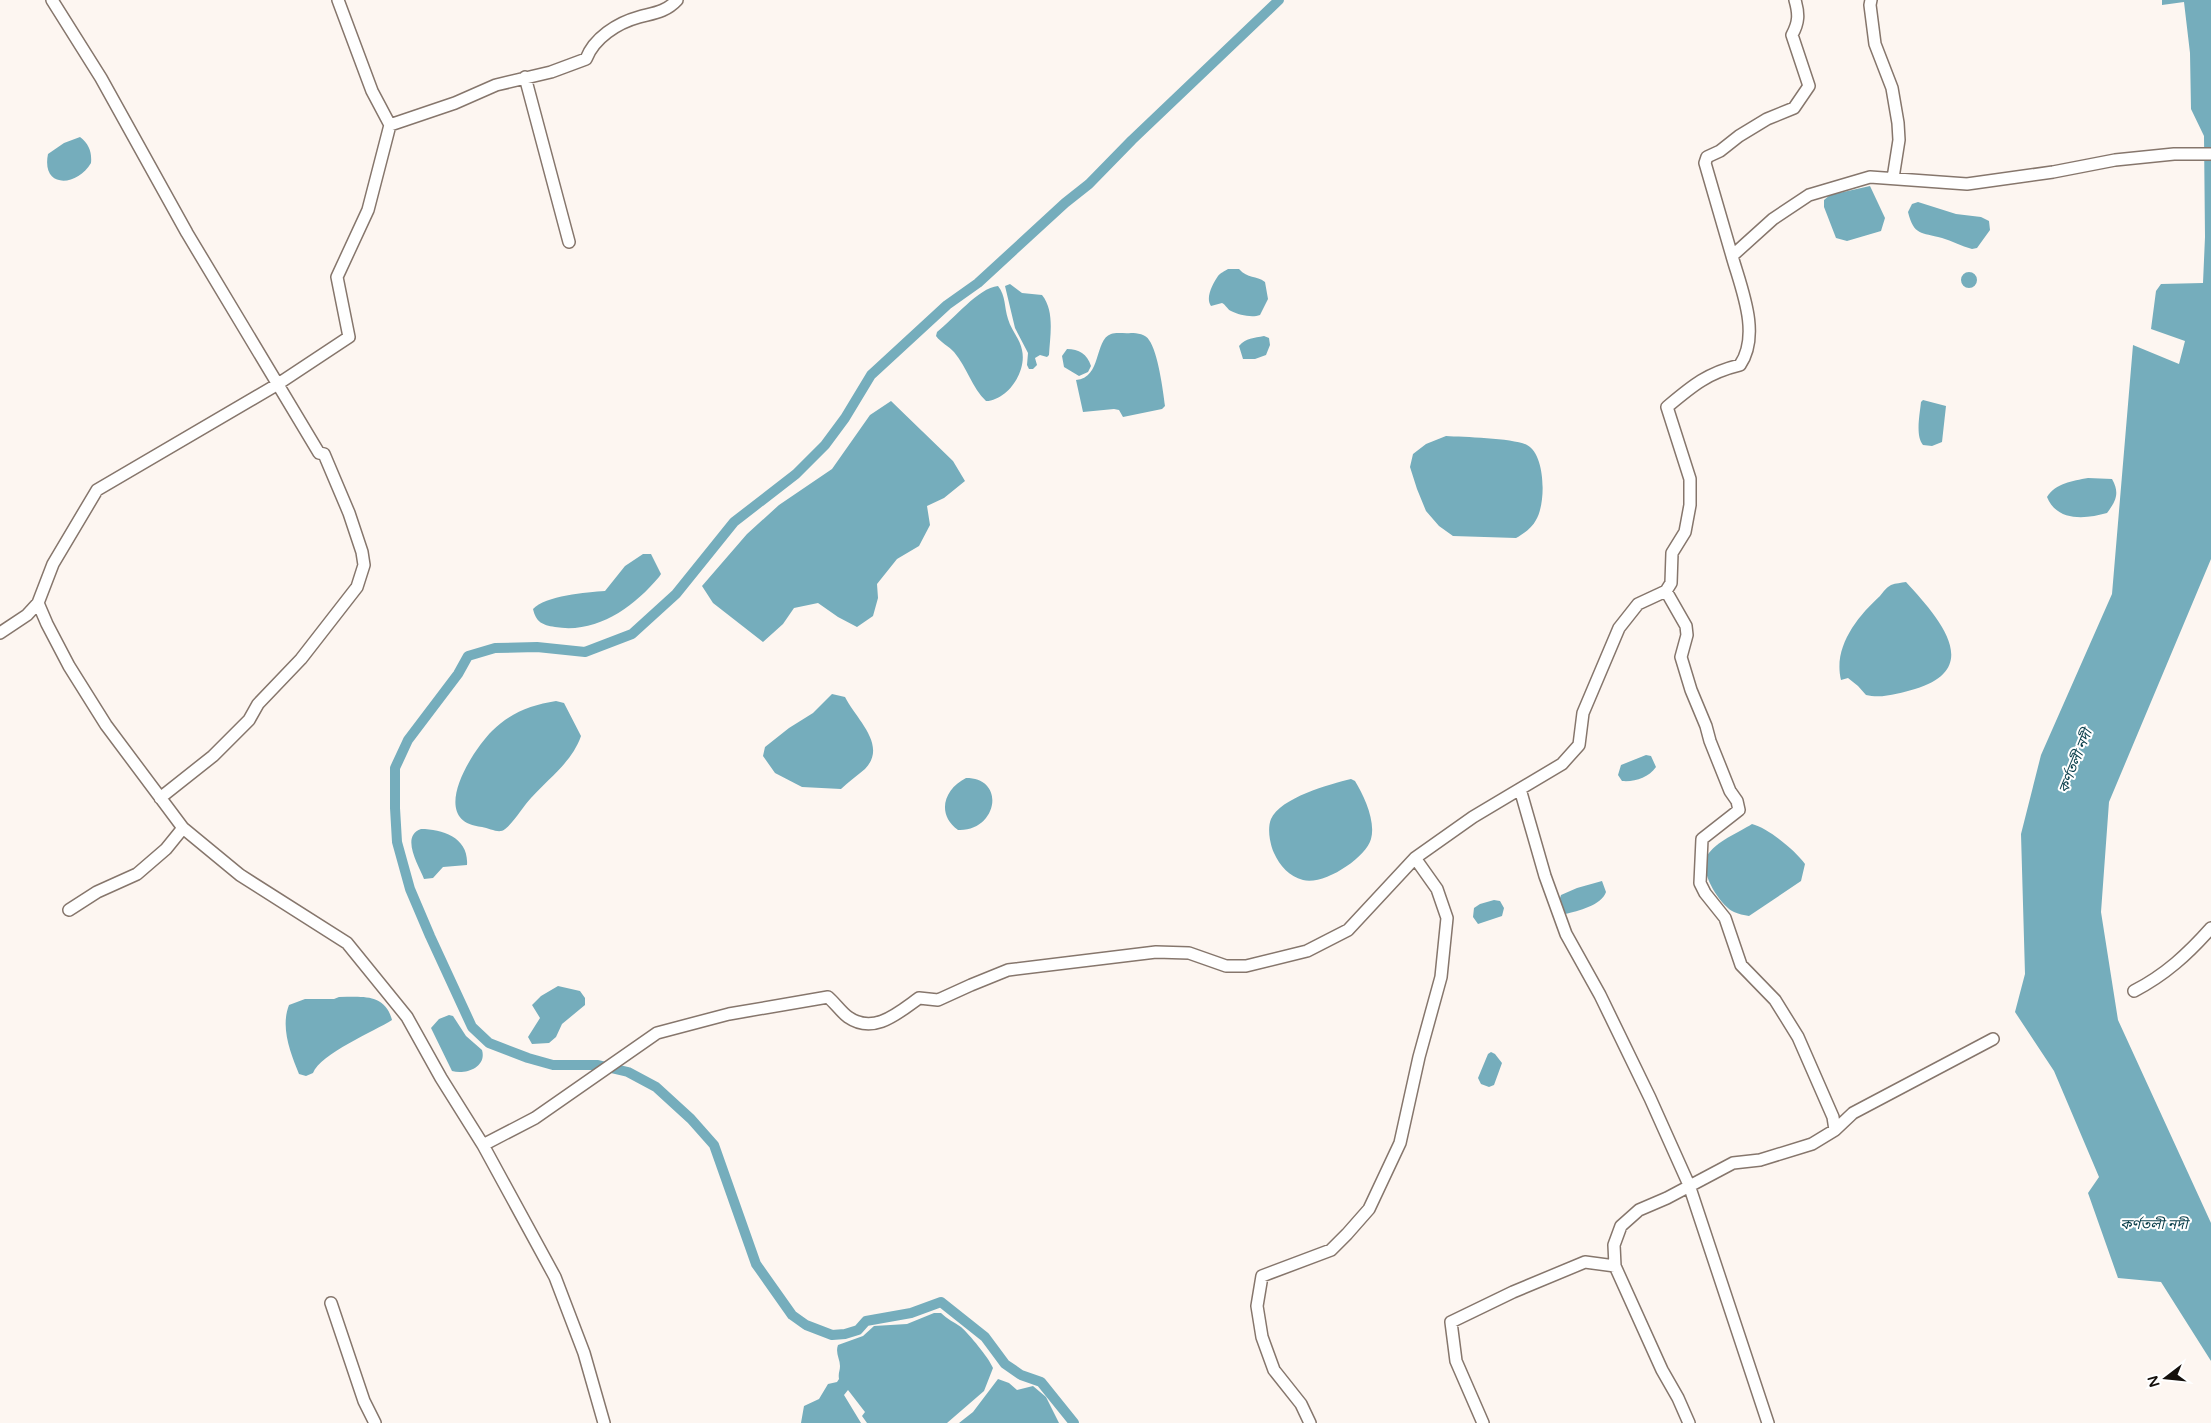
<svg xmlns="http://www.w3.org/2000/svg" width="2211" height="1423" font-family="'Varela Round','Noto Sans Bengali',sans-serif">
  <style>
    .water { fill: #75adbc }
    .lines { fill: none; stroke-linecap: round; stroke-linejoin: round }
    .canal { stroke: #75adbc; stroke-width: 10 }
    .minor-casing { stroke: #86766c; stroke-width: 14 }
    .minor { stroke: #fff; stroke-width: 11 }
    .labels { text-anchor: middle; stroke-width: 4; stroke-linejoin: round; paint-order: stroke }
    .water-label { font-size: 14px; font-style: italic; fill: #093e4a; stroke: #fff }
  </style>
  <rect width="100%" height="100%" fill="#fdf6f1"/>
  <!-- water -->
  <path class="water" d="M2162 0H2211V559L2109 802 2101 912 2118 1020 2211 1223V1361L2161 1282 2118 1278 2088 1193 2099 1177 2054 1071 2015 1012 2025 974 2021 834 2041 755 2112 594 2133 345 2179 364 2185 341 2151 329 2156 291 2161 284 2203 283 2205 237 2204 136 2191 109 2190 53 2184 2 2162 5Z
    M80 137C89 144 92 152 91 163 77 187 41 189 48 154L64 143Z
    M1870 186 1885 218 1881 231 1847 241 1836 238 1824 207V200L1830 195Z
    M1918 202 1956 214 1981 217 1989 221 1990 230 1977 248 1972 249C1961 246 1952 241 1942 238 1921 232 1914 236 1908 212L1912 204Z
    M1228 269H1239C1248 279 1256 275 1265 282L1268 299 1260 315C1252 318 1239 315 1231 311 1227 309 1226 305 1222 303L1211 306C1205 298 1213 283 1218 276 1220 273 1225 271 1228 269Z
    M1961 280a8 8 0 1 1 16 0a8 8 0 1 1-16 0Z
    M1010 284 1022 293 1042 295C1055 311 1050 336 1049 355L1047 357 1040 355 1035 358 1037 365 1033 369H1029L1027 365 1028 353 1015 328 1005 286Z
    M998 286C1006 296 1004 307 1008 319 1011 330 1020 339 1022 350 1027 371 1008 400 986 401 972 388 967 367 954 352 949 346 941 343 936 336L937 332C954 319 978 288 998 286Z
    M1131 333C1137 333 1146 334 1149 340 1158 352 1163 390 1165 406L1162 409 1123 417 1119 410 1114 409 1083 412 1076 380C1102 378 1094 340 1111 334 1117 332 1125 334 1131 333Z
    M1264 336 1269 338 1270 345 1266 355 1255 359H1243L1239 346C1246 338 1254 338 1264 336Z
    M1067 349C1079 349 1087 354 1091 366L1088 372 1079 376 1064 367 1062 356Z
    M1923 400 1946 406 1942 442 1932 446 1923 445C1915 436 1920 413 1921 402Z
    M891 401 953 461 965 481 944 498 927 506 930 525 919 546 897 559 877 584 878 598 873 616 857 627 838 617 818 603 794 608 783 624 763 642 713 603 702 586 747 534 779 505 832 469 870 415Z
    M1446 436C1464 437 1513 438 1527 445 1546 455 1546 504 1536 520 1532 528 1523 534 1516 538L1453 536 1439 526 1426 511 1417 489 1410 467 1413 454 1426 444Z
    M2088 478 2112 479C2120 493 2116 501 2107 513 2086 519 2057 522 2047 497 2056 483 2072 481 2088 478Z
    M643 554H651L661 574 659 577C633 608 596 634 555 627 542 625 536 622 533 609 545 596 587 592 605 591L625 566Z
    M1906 582C1936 615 1986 668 1915 689 1900 693 1882 699 1866 695L1858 686 1848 678 1841 680C1833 647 1857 617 1880 596 1883 592 1887 587 1891 585 1896 583 1901 583 1906 582Z
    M832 694 845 697C856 719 888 745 865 769 857 776 848 782 841 789L802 787 775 773 763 756 765 747 789 728 813 713Z
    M556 701 564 703 581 736C572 762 549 778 531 798 524 805 509 830 501 831 496 832 488 828 482 827 427 822 471 752 492 731 510 713 531 705 556 701Z
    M1646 755 1651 756 1656 767C1648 778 1635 782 1622 781L1618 775 1621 765Z
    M966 778C1007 778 997 832 958 830 936 814 944 789 966 778Z
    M1351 779 1355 781C1364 796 1376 821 1371 839 1366 858 1323 886 1303 880 1289 876 1280 866 1274 853 1270 844 1267 829 1271 819 1280 798 1330 784 1351 779Z
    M1752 824C1768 828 1795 850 1805 864L1801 881 1749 916C1744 915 1738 914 1734 912 1720 906 1698 870 1707 856 1716 841 1738 833 1752 824Z
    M421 829C443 829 469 838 467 865L443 867 433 878 424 879C419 866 400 836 421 829Z
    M1602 881 1606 892C1602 905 1578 911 1565 914L1562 912 1559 901 1561 895 1577 888Z
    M1494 900 1500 901 1504 908 1502 916 1478 924 1473 917 1474 908 1480 904Z
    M558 986 580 991 585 998V1005L562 1024 556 1037 549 1043 532 1044 528 1037 540 1018 532 1005 541 996Z
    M339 997C362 997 385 993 392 1020 375 1031 320 1054 313 1073L306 1076 299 1074C291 1054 280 1028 289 1005L305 999H334Z
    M449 1015 453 1016 466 1036 482 1050C487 1067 466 1075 452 1071L431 1028 439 1019Z
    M1491 1052 1495 1054 1502 1063 1494 1085 1489 1087 1481 1084 1478 1078 1488 1054Z
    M934 1313H941C947 1319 954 1322 961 1327 969 1334 989 1358 993 1368L984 1391 947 1423H867L862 1416 865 1412 848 1390 844 1395 861 1423H801L804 1406 819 1399 828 1384 837 1382 839 1379C838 1373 840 1371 840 1366 840 1359 835 1353 838 1345L863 1336 874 1326 907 1324Z
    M998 1379 1009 1383 1017 1390 1033 1386 1046 1397 1059 1423H959L973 1412Z"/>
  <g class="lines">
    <!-- canal -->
    <path class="canal" d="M1074 1423 1041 1382 1021 1375 1005 1364 985 1337 941 1302 911 1313 866 1321 858 1330 845 1334 832 1335 806 1325 792 1315 756 1264 714 1145 691 1119 656 1087 628 1072 598 1065H553L528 1058 489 1043 472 1027 430 936 410 889 397 842 395 808V768L408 740 458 674 468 656 495 648 537 647 585 652 632 634 676 594 734 522 796 474 825 445 845 418 871 375 947 305 978 283 1065 203 1089 184 1132 140 1279 0"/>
    <!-- minor casing -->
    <g class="minor-casing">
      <path id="minor" d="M52 0 101 78 187 233 319 453 324 454 349 513 362 552 364 565 357 587 301 659 258 704 249 720 213 756 160 798
        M338 0 372 91 390 125 368 210 337 277 349 337 278 384 97 490 53 564 38 603 47 624 69 666 106 725 183 828 240 875 347 943 407 1017 441 1078 483 1145 535 1118 657 1033 729 1014 828 997C835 1003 841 1012 848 1017 874 1035 898 1013 919 998L938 1000 971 985 1008 970 1156 952 1189 953 1226 966H1246L1307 951 1348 930 1415 858 1473 817 1562 764 1579 745 1583 713 1619 628 1638 604 1666 591 1671 583 1672 553 1685 532 1690 505V479L1667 407C1692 386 1707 373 1740 365 1761 334 1741 288 1732 256L1773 219 1809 195 1870 177 1967 184 2053 172 2115 160 2174 154H2211
        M1871 0 1870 5 1875 44 1892 88 1898 123 1899 140 1893 178
        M525 77 569 242
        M390 125 455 103 496 85 551 72 586 59C594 38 617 23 639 17 654 13 666 12 677 0
        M1732 256 1705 163 1707 157 1720 151 1739 136 1767 119 1794 108 1809 86 1792 35C1799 22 1799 14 1795 0
        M1666 591 1686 626 1687 635 1681 657 1691 690 1706 726 1710 741 1730 791 1737 801 1739 810 1702 839 1700 883 1705 893 1725 918 1741 965 1775 1000 1798 1037 1833 1117 1835 1130
        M0 633 27 615 38 603
        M1520 789 1545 876 1566 934 1600 995 1650 1098 1689 1185 1768 1423
        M69 910 97 892 137 874 166 849 183 828
        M2134 991C2165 975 2188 954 2211 928
        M483 1145 555 1277 584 1353 604 1423
        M331 1303 364 1401 375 1423
        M1310 1423 1301 1404 1274 1370 1262 1337 1257 1306 1262 1276 1331 1250 1347 1234 1369 1209 1400 1143 1419 1057 1441 977 1447 918 1437 889 1415 858
        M1483 1423 1456 1361 1451 1322 1513 1292 1585 1262 1615 1266
        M1689 1423 1678 1398 1662 1370 1615 1266 1614 1245 1621 1226 1639 1210 1667 1198 1733 1163 1760 1160 1812 1144 1835 1130 1853 1113 1993 1039"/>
    </g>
    <!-- minor -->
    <use href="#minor" class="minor"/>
  </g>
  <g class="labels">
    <!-- water labels -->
    <g class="water-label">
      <text transform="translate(2075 761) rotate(-68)" y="5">কর্ণতলী নদী</text>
      <text x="2154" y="1229">কর্ণতলী নদী</text>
    </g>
  </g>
  <!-- north arrow -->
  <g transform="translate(2166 1378) rotate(254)" stroke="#ffffff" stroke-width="4" paint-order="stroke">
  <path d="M0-4L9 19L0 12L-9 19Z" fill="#15100c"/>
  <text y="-8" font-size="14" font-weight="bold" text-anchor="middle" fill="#15100c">N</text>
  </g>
</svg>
